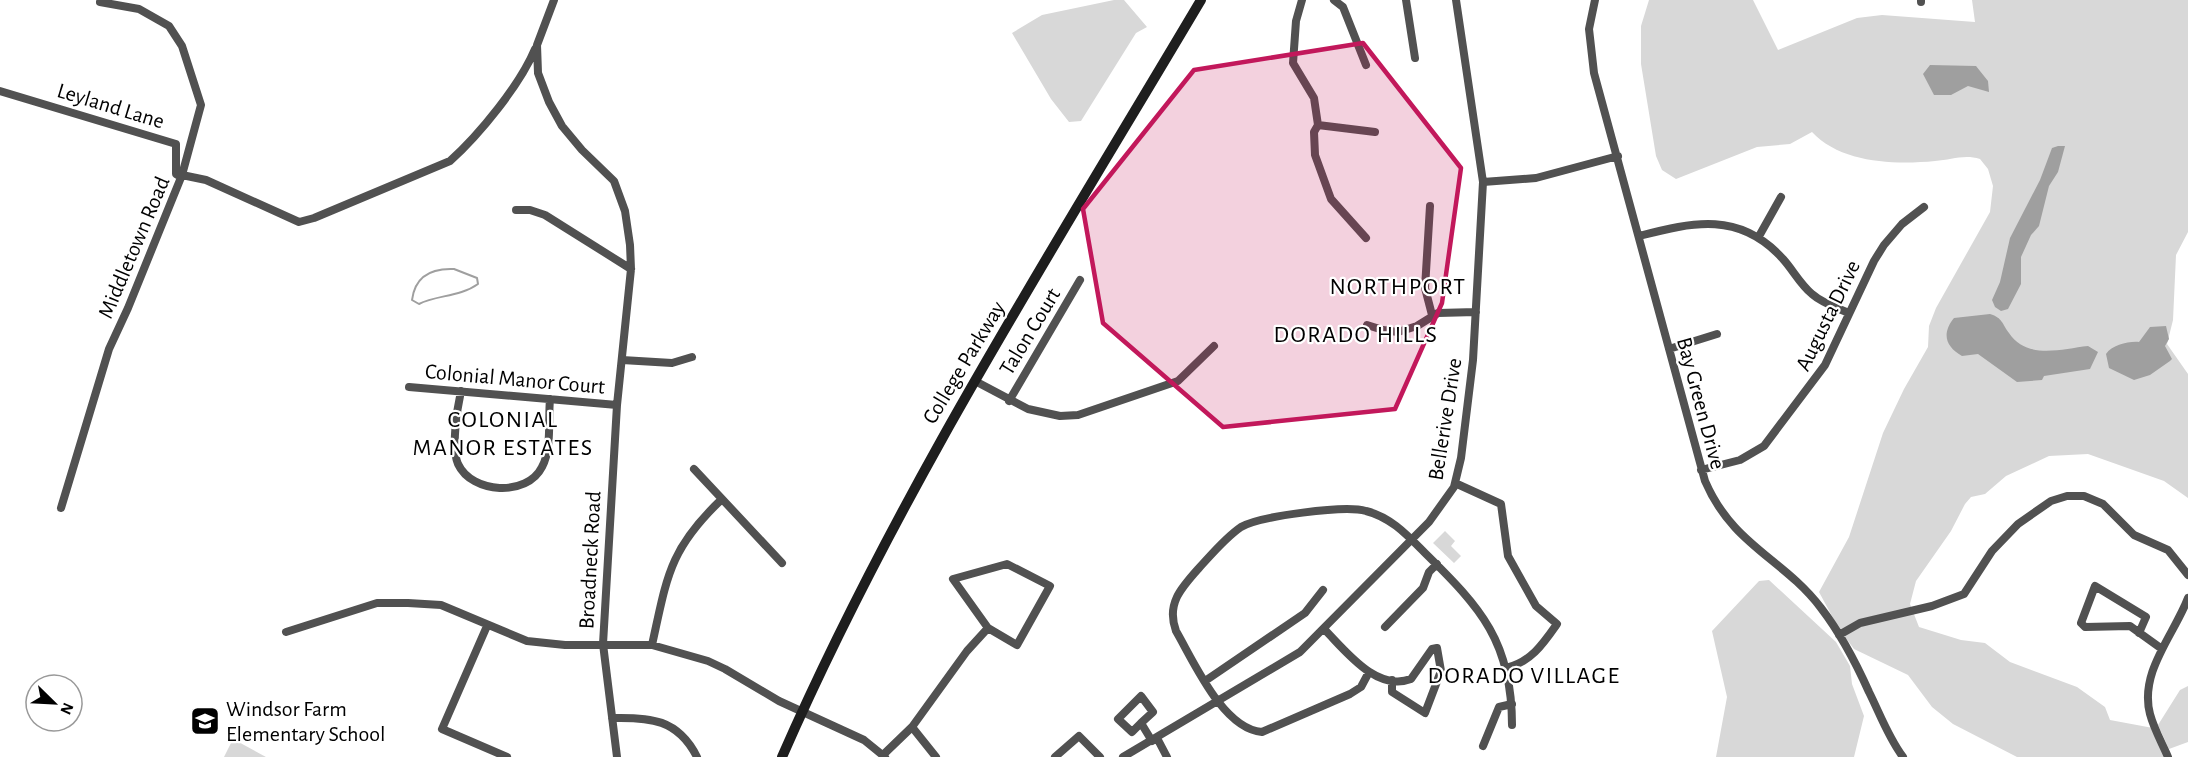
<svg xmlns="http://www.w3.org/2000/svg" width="2188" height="757" font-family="'Alegreya Sans',sans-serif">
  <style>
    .green { fill: #d8d8d8 }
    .water { fill: #9f9f9f }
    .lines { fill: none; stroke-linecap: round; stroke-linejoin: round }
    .stream { stroke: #9f9f9f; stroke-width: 2 }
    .minor { stroke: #515151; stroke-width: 8 }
    .secondary { stroke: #1e1e1e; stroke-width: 10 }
    .marked { fill: #c2185b; fill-opacity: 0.2; stroke: #c2185b; stroke-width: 4.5; stroke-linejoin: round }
    .labels { text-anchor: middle; stroke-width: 4.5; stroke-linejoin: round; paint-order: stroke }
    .street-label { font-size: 22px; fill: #000; stroke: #fff }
    .poi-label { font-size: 22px; fill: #000; stroke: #fff; text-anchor: start }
    .neighbourhood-label { font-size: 24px; letter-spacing: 1.5px; fill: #000; stroke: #fff }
  </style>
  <rect width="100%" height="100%" fill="#fff"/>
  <!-- green -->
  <path class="green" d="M1114 0H1124L1147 27 1136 33 1081 121 1069 122 1051 99 1012 33 1042 15Z
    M1649 0H1753L1778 50 1857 18 1882 15 1975 22 1972 0H2188V232L2176 255 2173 320 2167 344 2188 374V498L2164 481 2088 454 2049 456 2006 476 1985 494 1971 497 1965 504 1951 531 1916 581 1910 604 1919 627 1961 640 1985 643 2010 662 2077 687 2105 707 2110 720 2153 728 2165 757H2017L1953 724 1932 707 1908 675 1854 649 1839 629 1819 592 1849 537 1883 433 1904 389 1928 347 1929 326 1936 308 1990 212 1993 186 1988 169 1980 159C1964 154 1951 160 1935 161 1894 165 1841 163 1812 132L1790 144 1757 147 1676 179 1662 170 1656 156 1641 64V26Z
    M1445 531 1455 541 1451 546 1461 556 1454 563 1433 543Z
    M1769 580 1836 642 1850 666 1852 684 1864 716 1854 757H1716L1727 697 1712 631 1759 581Z
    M2188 686V742L2169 749 2158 725 2180 690Z
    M233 739 266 757H224Z"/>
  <!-- water -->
  <path class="water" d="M1930 65 1976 66 1988 81 1989 92 1968 86 1951 95H1934L1923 74Z
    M2058 146H2065L2058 172 2049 186 2039 226 2031 235 2021 257V284L2008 309 2001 311 1995 307 1992 300 2000 282 2010 238 2040 180 2052 148Z
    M1990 314C2003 318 2002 324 2009 333 2027 360 2061 349 2088 346L2098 352 2090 369 2044 376 2042 380 2017 382 1978 354 1962 356C1946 347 1941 334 1954 318Z
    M2166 326 2169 339 2165 346 2172 359 2170 361 2150 375 2134 380 2109 368 2106 354C2112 345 2129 341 2139 342L2150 327Z"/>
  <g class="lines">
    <!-- stream -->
    <path class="stream" d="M454 269 477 278 478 284C460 297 436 295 419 304L412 300C415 276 431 268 454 269Z"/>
    <!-- minor -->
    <path class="minor" d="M554 0 537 45 538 73 549 102 562 126 582 150 614 181 625 211 630 245 631 269 617 405 603 644 617 757
      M1302 0 1296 21 1293 63 1314 98 1318 125 1314 132 1315 155 1331 199 1366 238
      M1334 0 1343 7 1366 65
      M1406 0 1415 58
      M1595 0 1589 29 1594 73 1705 481C1733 546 1783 558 1821 608 1841 634 1856 663 1869 692 1880 714 1888 737 1903 757
      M1921 2V0
      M0 91 176 144V174L181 177
      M1318 125 1375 132
      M182 175 206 180 299 222 314 218 450 161C479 135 520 85 535 49
      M1483 182 1536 178 1618 156
      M1430 206 1425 288 1432 315
      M516 210H530L545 215 631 269
      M1639 236C1693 222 1740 211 1783 259 1793 270 1800 284 1812 294 1822 303 1837 308 1849 313
      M1758 238 1781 197
      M1367 325 1383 330 1398 332 1417 326 1438 313 1476 312
      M1669 349 1717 334
      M622 360 672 363 692 357
      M975 381 1028 409 1060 416 1078 415 1178 381 1214 346
      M409 387 617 405
      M461 391C457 409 451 448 458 464 472 494 527 497 542 467 552 449 548 420 550 399
      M1009 401 1080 280
      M694 469 782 563
      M1701 470 1740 460 1764 446 1825 365 1874 261 1884 245 1902 224 1924 207
      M1455 483 1501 504 1508 556 1536 606 1557 624C1543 644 1531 662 1506 668
      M61 508 109 349 128 308 182 175 201 105 182 46 169 26 139 9 100 2
      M1007 564 1050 586 1017 645 988 628 953 579Z
      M487 626 442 729 507 757
      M1385 627 1423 588 1429 572 1437 564
      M1324 629C1345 650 1376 692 1411 679L1432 649 1437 648 1441 671 1425 713 1392 692V680
      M286 632 377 603H408L441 605 527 641 565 645H652L708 661 725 669 779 701 864 740 885 757
      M2139 633 2146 617 2095 586 2081 623 2085 627 2130 626 2162 649
      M1839 635 1860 623 1932 606 1964 594 1992 551 2018 524 2051 501 2067 496H2084L2103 504 2134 535 2168 550 2188 575
      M652 645C667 577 669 549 722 499
      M1369 672 1361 687 1350 694 1262 732C1223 729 1194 662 1176 631 1166 604 1181 588 1199 568 1212 554 1225 538 1241 527 1260 516 1345 505 1366 511 1391 517 1408 536 1425 553 1481 608 1512 642 1512 725
      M1205 681 1305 613 1323 590
      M612 718C650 717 678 719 697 757
      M1141 723 1132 732 1118 719 1141 696 1153 712 1141 723 1152 741
      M912 727 936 757
      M1157 738 1167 757
      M1483 746 1499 707 1512 704
      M883 755 912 727 967 651 988 628
      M1055 757 1079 736 1100 757
      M1123 757 1300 652 1429 522 1454 487 1461 458 1473 360 1483 182 1456 0
      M2168 757C2162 743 2154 729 2150 714 2139 672 2174 635 2188 598"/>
    <!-- secondary -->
    <path class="secondary" d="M782 757C898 492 1054 248 1201 0"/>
  </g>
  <!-- marked area -->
  <path class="marked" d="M1363 43 1461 168 1442 303 1395 409 1223 427 1103 323 1083 209 1194 70Z"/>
  <!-- icons -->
  <defs>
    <g id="school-square" transform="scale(1.5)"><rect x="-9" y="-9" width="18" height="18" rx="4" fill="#000" stroke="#fff"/><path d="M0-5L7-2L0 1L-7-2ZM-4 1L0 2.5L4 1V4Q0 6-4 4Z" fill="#fff"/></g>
  </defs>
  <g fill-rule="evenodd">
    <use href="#school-square" x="205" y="721"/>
  </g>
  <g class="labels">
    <!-- street labels -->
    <g class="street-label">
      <text transform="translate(111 105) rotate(17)" y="8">Leyland Lane</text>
      <text transform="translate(133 247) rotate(-67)" y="8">Middletown Road</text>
      <text transform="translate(1827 315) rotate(-64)" y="8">Augusta Drive</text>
      <text transform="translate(1029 331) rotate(-59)" y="8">Talon Court</text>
      <text transform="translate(963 362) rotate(-59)" y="8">College Parkway</text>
      <text transform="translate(515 378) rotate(5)" y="8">Colonial Manor Court</text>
      <text transform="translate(1702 403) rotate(75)" y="8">Bay Green Drive</text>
      <text transform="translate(1444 419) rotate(-81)" y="8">Bellerive Drive</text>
      <text transform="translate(589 560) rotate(-87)" y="8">Broadneck Road</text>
    </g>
    <!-- poi labels -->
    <g class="poi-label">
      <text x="226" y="716">Windsor Farm<tspan x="226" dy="25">Elementary School</tspan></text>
    </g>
    <!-- neighbourhood labels -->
    <g class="neighbourhood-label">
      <text x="1398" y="294">NORTHPORT</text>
      <text x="1356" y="342">DORADO HILLS</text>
      <text x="503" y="427">COLONIAL<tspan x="503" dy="28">MANOR ESTATES</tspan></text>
      <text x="1524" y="683">DORADO VILLAGE</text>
    </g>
  </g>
  <!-- north arrow -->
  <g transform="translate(54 703) rotate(114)"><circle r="28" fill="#ffffff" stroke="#999999" stroke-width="1.5"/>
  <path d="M0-4.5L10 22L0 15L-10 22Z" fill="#000000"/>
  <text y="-9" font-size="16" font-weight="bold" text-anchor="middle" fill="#000000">N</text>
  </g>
</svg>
